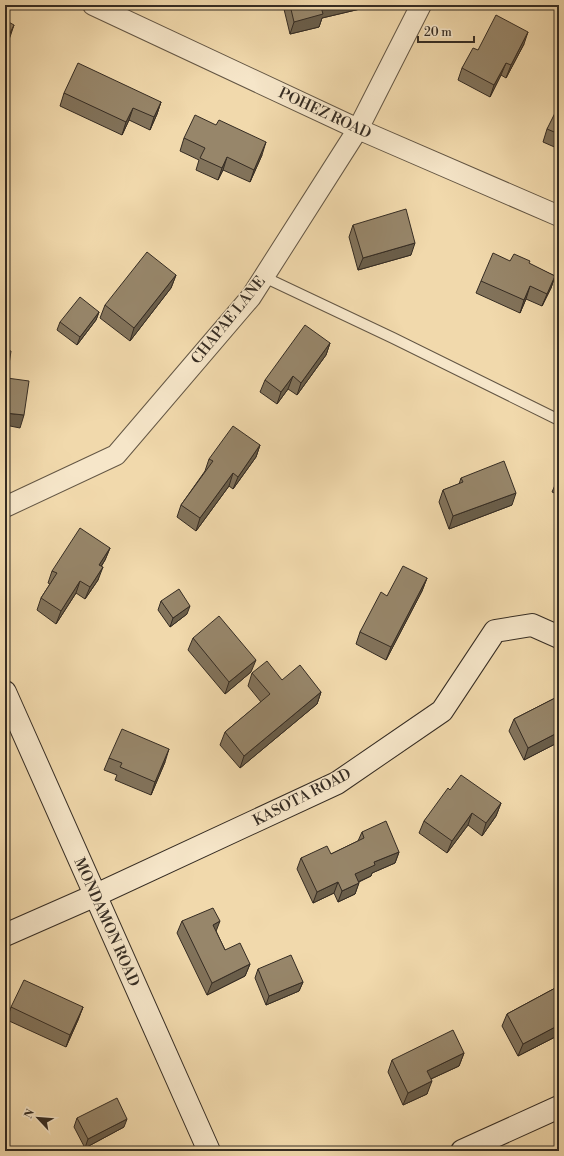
<svg xmlns="http://www.w3.org/2000/svg" width="564" height="1156" font-family="'Libre Bodoni',serif">
  <style>
    .lines { fill: none; stroke-linecap: round; stroke-linejoin: round }
    .lane-casing { stroke: #645745; stroke-width: 12 }
    .street-casing { stroke: #645745; stroke-width: 22 }
    .secondary-casing { stroke: #352c23; stroke-width: 24 }
    .lane { stroke: #f6e6c9; stroke-width: 10 }
    .street { stroke: #f6e6c9; stroke-width: 20 }
    .secondary { stroke: #f6e6c9; stroke-width: 22 }
    .wall { fill: #82735b; stroke: #352c23 }
    .shaded-wall { fill: #6a5e4a; stroke: #352c23 }
    .building { fill: #97866a; stroke: #352c23 }
    .labels { text-anchor: middle; stroke-width: 3; stroke-linejoin: round; paint-order: stroke }
    .street-label { font-size: 15px; fill: #352c23; stroke: #f6e6c9 }
  </style>
  <rect width="100%" height="100%" fill="#f1d9ac"/>
  <filter id="stains"><feTurbulence type="fractalNoise" baseFrequency=".005" numOctaves="4"/><feColorMatrix values="0 0 0 0 .2 0 0 0 0 .09 0 0 0 0 .02 0 0 0 .5 -.17"/></filter>
  <radialGradient id="worn" r=".72"><stop offset=".6" stop-color="#630" stop-opacity="0"/><stop offset="1" stop-color="#630" stop-opacity=".3"/></radialGradient>
  <g class="lines">
    <!-- lane casing -->
    <g class="lane-casing">
      <path id="lane" d="M264 277 393 338 559 420"/>
    </g>
    <!-- street casing -->
    <g class="street-casing">
      <path id="street" d="M93 5 358 129 559 216
        M5 507 116 455 251 297 358 129 421 5"/>
    </g>
    <!-- secondary casing -->
    <g class="secondary-casing">
      <path id="secondary" d="M5 692 209 1151
        M5 935 96 895 337 783 442 711 495 631 532 625 559 637
        M462 1151 559 1107"/>
    </g>
    <!-- lane -->
    <use href="#lane" class="lane"/>
    <!-- street -->
    <use href="#street" class="street"/>
    <!-- secondary -->
    <use href="#secondary" class="secondary"/>
  </g>
  <!-- wall -->
  <path class="wall" d="M283 5H361L360 9 322 18 319 27 290 34Z
    M524 44 506 78 501 75 490 97 458 80 462 68 478 50Z
    M64 93 161 102 157 114 150 130 129 120 122 135 60 106Z
    M559 115V149L543 142 547 129Z
    M184 138 262 155 250 182 223 170 218 180 196 170 199 160 180 151Z
    M353 225 411 255 358 270 349 237Z
    M510 261 529 264 555 276 551 288 542 306 526 299 520 313 476 293 481 281Z
    M176 275 171 288 130 341 100 318 105 305Z
    M99 312 96 320 77 345 57 330 60 322Z
    M330 343 326 355 297 395 288 389 277 404 260 392 265 380Z
    M260 445 256 457 233 489 229 486 196 531 177 517 181 505 205 471 209 459Z
    M559 476V495L552 492Z
    M461 478 512 505 449 529 439 502 443 490 459 484Z
    M110 548 105 560 101 567 98 580 85 599 76 593 56 624 37 610 41 598 50 584 48 583 52 571Z
    M427 578 422 591 386 660 356 644 360 632 387 596Z
    M161 601 187 614 170 627 158 610Z
    M193 638 251 672 225 694 188 650Z
    M252 673 282 680 321 692 317 704 240 768 220 745 225 732 261 702 248 686Z
    M559 696V742L524 760 509 731 514 719Z
    M109 758 165 762 151 795 115 780 117 775 104 770Z
    M450 790 501 803 496 816 482 836 468 825 447 853 419 833 424 821Z
    M362 832 399 852 395 863 372 873 371 876 359 882 355 894 338 902 334 893 313 903 297 869 301 858 331 854 358 841Z
    M182 921 216 931 225 950 250 964 245 976 207 995 177 933Z
    M258 969 303 982 299 991 266 1005 255 978Z
    M559 986V1035L518 1056 502 1026 507 1014Z
    M11 1007H83L78 1020 66 1047 7 1020Z
    M464 1053 459 1066 431 1079 427 1094 403 1105 388 1072 392 1060Z
    M77 1118 124 1127 85 1148 74 1127Z"/>
  <!-- shaded-wall -->
  <path class="shaded-wall" d="M329 5H361L360 9 322 18 319 27 290 34 294 22 321 7Z
    M14 25 10 37 5 47V43Z
    M528 32 524 44 506 78 511 65Z
    M506 63 501 75 490 97 494 85Z
    M161 102 157 114 150 130 154 117Z
    M133 108 129 120 122 135 126 122Z
    M266 142 262 155 250 182 254 170Z
    M227 157 223 170 218 180 222 168Z
    M415 243 411 255 358 270 363 258Z
    M176 275 171 288 130 341 134 328Z
    M555 276 551 288 542 306 547 294Z
    M530 286 526 299 520 313 524 300Z
    M99 312 96 320 77 345 80 337Z
    M330 343 326 355 297 395 301 383Z
    M293 376 288 389 277 404 281 392Z
    M5 413 24 415 20 428 5 425Z
    M260 445 256 457 233 489 238 477Z
    M233 473 229 486 196 531 200 518Z
    M516 493 512 505 449 529 453 516Z
    M110 548 105 560 94 577 99 565Z
    M103 567 98 580 85 599 90 587Z
    M427 578 422 591 386 660 391 647Z
    M80 581 76 593 56 624 61 611Z
    M190 606 187 614 170 627 173 618Z
    M256 660 251 672 225 694 229 682Z
    M321 692 317 704 240 768 244 756Z
    M559 732V742L524 760 528 748Z
    M169 749 165 762 151 795 155 782Z
    M501 803 496 816 482 836 486 823Z
    M472 813 468 825 447 853 452 841Z
    M399 852 395 863 372 873 371 876 351 885 355 874 374 862Z
    M338 882 334 893 313 903 317 892Z
    M359 883 355 894 338 902 342 891Z
    M220 921 215 934 213 925Z
    M250 964 245 976 207 995 212 983Z
    M303 982 299 991 266 1005 269 996Z
    M83 1007 78 1020 66 1047 70 1035Z
    M559 1025V1035L518 1056 523 1044Z
    M464 1053 459 1066 422 1083 427 1071Z
    M432 1081 427 1094 403 1105 408 1093Z
    M127 1119 124 1127 85 1148 88 1139Z"/>
  <!-- building -->
  <path class="building" d="M290 5H329L321 7 323 14 294 22Z
    M496 15 528 32 511 65 506 63 494 85 462 68 473 48 478 50Z
    M5 20 14 25 5 43Z
    M78 63 161 102 154 117 133 108 126 122 64 93Z
    M555 113 559 115V134L547 129Z
    M195 115 216 125 219 120 266 142 254 170 227 157 222 168 200 158 205 148 184 138Z
    M406 209 415 243 363 258 353 225Z
    M147 252 176 275 134 328 105 305Z
    M493 253 510 261 514 254 530 261 529 263 555 276 547 294 530 286 524 300 481 281Z
    M80 297 99 312 80 337 60 322Z
    M305 325 330 343 301 383 293 376 281 392 265 380Z
    M5 350 11 351 7 378 29 381 24 415 5 413Z
    M233 426 260 445 238 477 233 473 200 518 181 505 213 461 209 459Z
    M504 461 516 493 453 516 443 490 463 482 461 478Z
    M559 476V485L556 483Z
    M80 528 110 548 99 565 103 567 90 587 80 581 61 611 41 598 57 573 52 571Z
    M403 566 427 578 391 647 360 632 381 592 387 596Z
    M179 589 190 606 173 618 161 601Z
    M219 616 256 660 229 682 193 638Z
    M267 661 282 680 300 665 321 692 244 756 225 732 270 694 252 673Z
    M559 696V732L528 748 514 719Z
    M122 729 169 749 155 782 120 767 122 763 109 758Z
    M461 775 501 803 486 823 472 813 452 841 424 821 448 788 450 790Z
    M386 821 399 852 374 862 375 865 355 874 359 883 342 891 338 882 317 892 301 858 327 846 331 854 364 838 362 832Z
    M213 908 220 921 213 925 225 950 240 943 250 964 212 983 182 921Z
    M291 955 303 982 269 996 258 969Z
    M24 980 83 1007 70 1035 11 1007Z
    M559 986V1025L523 1044 507 1014Z
    M453 1030 464 1053 427 1071 432 1081 408 1093 392 1060Z
    M117 1098 127 1119 88 1139 77 1118Z
    M108 1148 115 1151H106Z"/>
  <g class="labels">
    <!-- street labels -->
    <g class="street-label">
      <text transform="translate(325 113) rotate(25)" y="5">POHEZ ROAD</text>
      <text transform="translate(228 320) rotate(-51)" y="5">CHAPAE LANE</text>
      <text transform="translate(302 797) rotate(-27)" y="5">KASOTA ROAD</text>
      <text transform="translate(107 922) rotate(66)" y="5">MONDAMON ROAD</text>
    </g>
  </g>
  <!-- margin -->
  <rect width="564" height="1156" fill="none" stroke="#f1d9ac" stroke-width="20"/>
  <rect x="6" y="6" width="552" height="1144" fill="none" stroke="#352c23" stroke-width="2"/>
  <rect x="10" y="10" width="544" height="1136" fill="none" stroke="#352c23"/>
  <!-- north arrow -->
  <g transform="translate(38 1118) rotate(296)" stroke="#f6e6c9" stroke-width="3" paint-order="stroke">
  <path d="M0-3L7 15L0 10L-7 15Z" fill="#352c23"/>
  <text y="-6" font-size="11" font-weight="bold" text-anchor="middle" fill="#352c23">N</text>
  </g>
  <!-- scale -->
  <path d="M418 36v6h56v-6" fill="none" stroke="#352c23" stroke-width="2"/>
  <text x="424" y="36" font-size="12" fill="#352c23" stroke="#f6e6c9" stroke-width="3" paint-order="stroke">20 m</text>
  <rect width="100%" height="100%" filter="url(#stains)"/>
  <rect width="100%" height="100%" fill="url(#worn)"/>
</svg>
